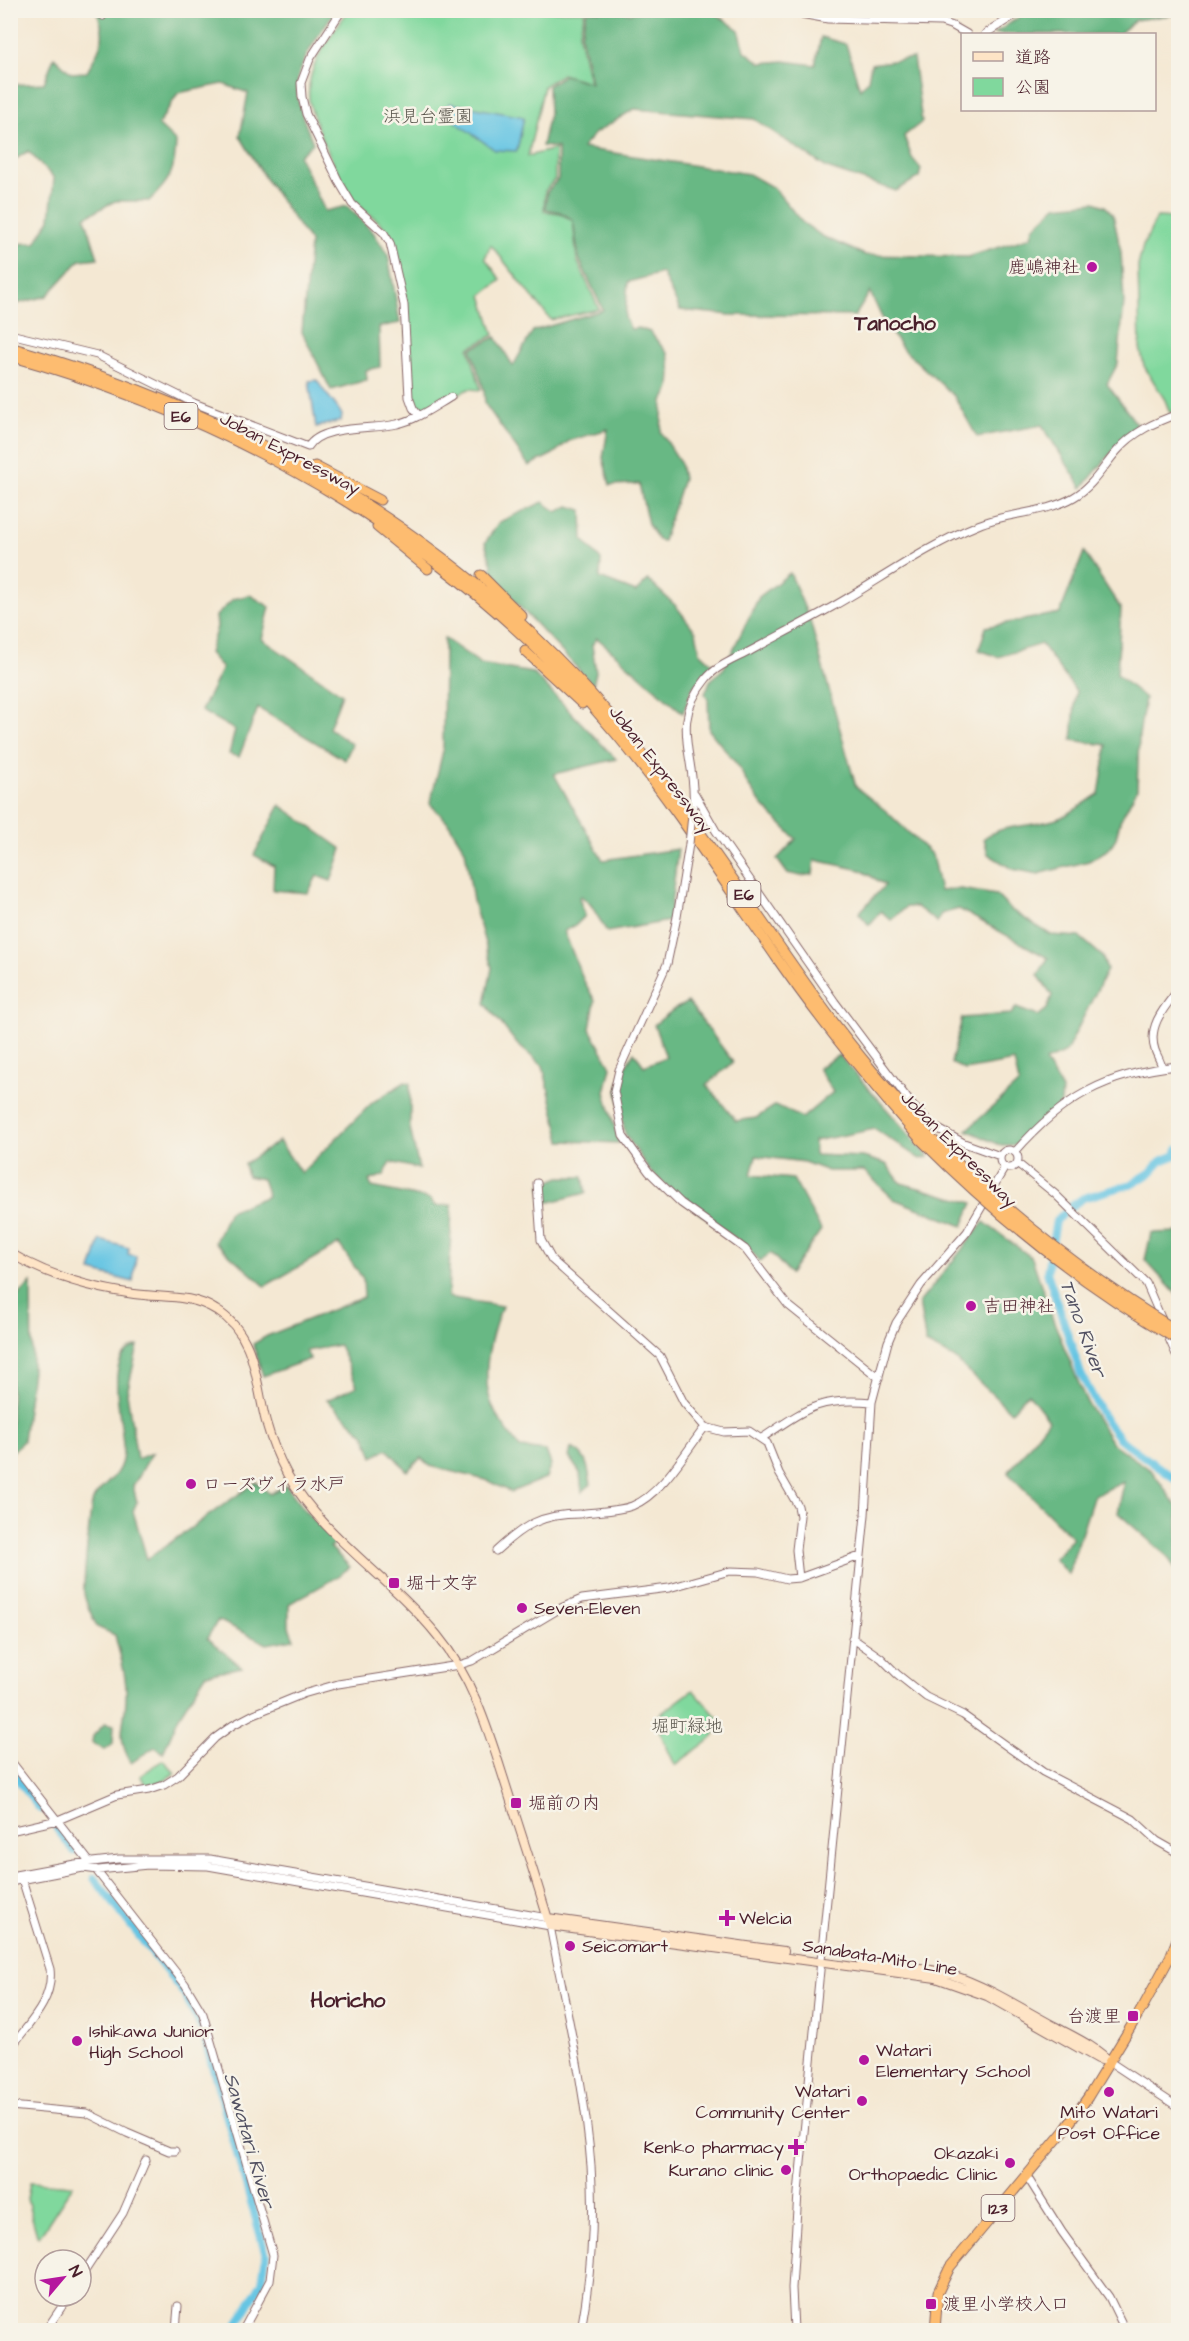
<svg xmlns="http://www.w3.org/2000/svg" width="1189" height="2341" font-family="'Architects Daughter','Klee One',sans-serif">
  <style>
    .green { fill: #80d89d; stroke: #657c64; stroke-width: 1.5 }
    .forest { fill: #68b884; stroke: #596c58; stroke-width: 1.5 }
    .water { fill: #65c5e3; stroke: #587287; stroke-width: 1.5 }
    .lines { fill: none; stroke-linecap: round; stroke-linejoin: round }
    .river { stroke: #65c5e3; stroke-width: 8 }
    .tertiary-casing { stroke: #866566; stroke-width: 9 }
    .secondary-casing { stroke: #866566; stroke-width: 10 }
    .trunk-casing { stroke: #866566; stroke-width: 11 }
    .motorway-casing { stroke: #866566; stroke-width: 11 }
    .tertiary { stroke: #fff; stroke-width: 7 }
    .secondary { stroke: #fee4c6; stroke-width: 8 }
    .trunk { stroke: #fdbc70; stroke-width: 9 }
    .motorway { stroke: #fdbc70; stroke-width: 9 }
    .tertiary-bridge-casing { stroke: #866566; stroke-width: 9; stroke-linecap: butt }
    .motorway-bridge-casing { stroke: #866566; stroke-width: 11; stroke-linecap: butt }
    .tertiary-bridge { stroke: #fff; stroke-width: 7 }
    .motorway-bridge { stroke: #fdbc70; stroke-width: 9 }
    .poi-dot { fill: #b5179e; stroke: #f7f3e8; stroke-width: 2 }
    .labels { text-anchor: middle; stroke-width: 5; stroke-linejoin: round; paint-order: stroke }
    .shield { fill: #f7f3e8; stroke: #7e5f64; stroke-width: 1.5 }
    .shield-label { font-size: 16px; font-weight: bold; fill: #4a1f2b }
    .park-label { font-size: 18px; fill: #5a564d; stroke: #f7f3e8 }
    .poi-label { font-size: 18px; fill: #4a1f2b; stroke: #f7f3e8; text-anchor: start }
    .street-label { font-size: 18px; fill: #4a1f2b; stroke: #f7f3e8 }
    .water-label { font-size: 20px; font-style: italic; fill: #525162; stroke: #f7f3e8 }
    .quarter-label { font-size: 21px; font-weight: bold; fill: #4a1f2b; stroke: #f7f3e8 }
  </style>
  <rect width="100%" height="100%" fill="#f7f3e8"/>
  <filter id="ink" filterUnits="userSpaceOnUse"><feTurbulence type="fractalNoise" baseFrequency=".0167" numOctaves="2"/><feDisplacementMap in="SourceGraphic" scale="12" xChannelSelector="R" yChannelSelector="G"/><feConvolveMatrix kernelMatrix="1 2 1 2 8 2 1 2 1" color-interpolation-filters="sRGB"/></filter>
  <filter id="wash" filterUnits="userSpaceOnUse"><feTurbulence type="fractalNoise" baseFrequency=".008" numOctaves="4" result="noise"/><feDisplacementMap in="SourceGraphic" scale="24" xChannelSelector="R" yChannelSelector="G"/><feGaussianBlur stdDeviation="1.35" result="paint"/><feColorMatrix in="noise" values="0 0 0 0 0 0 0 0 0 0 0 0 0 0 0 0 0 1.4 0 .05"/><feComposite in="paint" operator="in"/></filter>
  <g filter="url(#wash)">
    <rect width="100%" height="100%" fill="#f4e8d3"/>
    <!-- green -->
    <path class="green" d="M348 11H585L579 35 589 82 562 74 544 86 528 156 555 149V179L545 191 544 211 560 213 573 221 577 260 599 309 551 320 491 245 485 258 501 280 482 295 494 335 469 348 481 390 469 389 424 409H419C402 387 409 333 406 306 404 286 400 262 394 243 387 223 367 215 354 200 342 185 312 120 309 100 305 67 330 37 348 11Z
      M1157 217 1178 218V410L1170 413 1165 400 1144 366 1140 348 1138 266 1143 246Z
      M693 1690 721 1721 712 1738 675 1765 654 1719Z
      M163 1760 175 1773 161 1782 147 1785 140 1776Z
      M30 2182 73 2185 39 2237 37 2236 27 2199Z"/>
    <!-- forest -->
    <path class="forest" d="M664 10 712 11 739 30 745 51 761 63 784 61 815 65 821 37 846 44 860 89 868 80 871 64 913 58 922 122 904 136 912 158 921 169 919 177 896 191 827 168 754 119 634 109 595 133 582 148 749 174 774 188 802 222 822 236 865 255 968 257 1031 237 1033 228 1056 206 1095 202 1105 206 1113 214 1121 252 1124 302 1118 363 1107 384 1138 426 1113 451 1082 488 1042 425 977 437 954 396 903 349 885 324 870 292 855 316 730 315 680 310 662 273 628 282 625 318 631 329 638 328 650 332 668 354 671 371 670 388 663 401 661 432 680 462 683 479 663 541 658 540 648 524 639 484 610 485 603 458 608 429 569 441 553 454 529 466 485 404 484 390 471 349 496 337 513 366 533 331 603 310 579 259 573 220 560 212 545 209 547 192 558 179V148L542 146 549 114 548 86 564 75 591 83 581 35 587 11H612L629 13Z
      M96 11H335C322 30 295 66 297 90 298 108 306 126 313 143L299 156 325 211 347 206 373 232 388 255 400 323 379 327 380 367 366 370 367 380 331 390 302 332 310 242 265 178 240 136 248 93 223 84 178 93 158 125 176 142C175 172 170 181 149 201H115L85 217 98 258 80 260 47 296 16 304 11 314V244L35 243 50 219 54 178 28 151 11 162V85L44 83 54 57 71 73 87 72C100 47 109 38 96 11Z
      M1028 11 1178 10V14L1135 20 1119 34H994Z
      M543 502 557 512 569 506 582 510 583 540 601 560 600 578 636 592 648 580 676 606 696 632 700 652 713 664 692 689 683 713 597 638 592 645 596 672 593 685 490 575 492 565 485 543 499 522Z
      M1084 552 1121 609 1117 675 1145 698 1139 736 1137 789 1120 821 1116 838 1109 849 1089 861 1038 874 1012 869 988 854 984 838C1006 822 1038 828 1062 817 1075 811 1087 801 1099 794L1107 745 1072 740 1076 691 1041 644 998 657 979 650 986 627 1060 613Z
      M790 573 810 621 856 787 886 811 932 855 940 891 961 889 996 895 1011 910 1051 935 1080 937 1102 956 1107 970 1066 1052 1045 1061 1062 1090 1061 1104 1016 1145H1000L967 1130 1019 1083 1014 1061 965 1070 951 1063 962 1018 1011 1014 1016 1008 1038 1016 1047 1009 1052 995 1038 975 1048 958 959 909 941 914 937 922 917 907H906L891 920 881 911 869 925 859 913 885 885 861 870 815 860 813 874 801 876 787 873 777 859 796 839 762 805 748 785 739 767 709 730 708 699 705 694 710 681 724 668 759 597Z
      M250 595 270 607 262 639 342 694 329 728 352 744 345 760 258 708 239 757 229 754 235 730 201 711 222 668 209 653 217 627 216 616 233 599Z
      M444 638 481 664 533 673 616 759 554 774 603 860 678 849 669 921 607 932 591 905 581 896 579 898 585 916 576 925 564 931 583 979 595 1001 590 1029 611 1067 605 1092 619 1143 561 1141 543 1066 517 1044 485 1003 492 968 473 901 465 850 447 821 430 804 443 751Z
      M280 805 342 849 331 881 317 876 308 893 273 890 274 866 254 855Z
      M688 1002 733 1062 707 1085 736 1121 756 1118 776 1105 802 1118 833 1092 818 1068 839 1055 929 1157 920 1159 875 1129 814 1141 815 1155 863 1157 886 1164 901 1183 973 1203 963 1226 894 1199 864 1171H828L804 1162 756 1156 751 1175 793 1179 821 1230 790 1274 771 1253 760 1261 746 1246 683 1201 650 1171 625 1134 617 1091 623 1070 634 1052 644 1066 666 1057 654 1025 673 1010Z
      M405 1082 410 1083V1128L419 1169 391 1162 384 1175 369 1181 372 1187 430 1199 435 1206 452 1205 448 1297 502 1306C490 1337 478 1382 496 1414 503 1426 512 1437 520 1448L546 1451 551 1464 546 1478 511 1492 486 1480 430 1466 421 1458 407 1471 387 1449 373 1457 365 1435 327 1400 357 1386 339 1345 306 1351 310 1359 263 1376 253 1344 267 1336 364 1297 363 1279 339 1244 265 1286 215 1242 229 1211 268 1196 262 1179 247 1176 244 1164 279 1141 301 1173 373 1102Z
      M560 1177H583L586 1193 542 1204 541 1185Z
      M984 1222 1032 1258 1052 1317 1086 1401 1112 1443 1152 1471 1178 1508V1574L1168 1557 1118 1513 1124 1482 1094 1495 1068 1574 1054 1559 1073 1538 1008 1473 1049 1420 1028 1393 1011 1412 954 1358 926 1344 919 1303Z
      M1178 1232V1296L1145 1260 1151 1233Z
      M31 1283 32 1370 23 1441 11 1453V1303Z
      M138 1346 127 1393 137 1459 152 1453 133 1486 137 1502 133 1511 147 1559 256 1482 270 1494 286 1485 307 1513 336 1542 330 1547 350 1567C332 1582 309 1592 289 1604V1627L294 1639 267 1644 218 1620 207 1638 242 1667 206 1674 179 1716 163 1753 155 1747 131 1763C113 1732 128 1721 126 1690 126 1672 119 1653 115 1635L97 1627C93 1617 85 1604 84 1593 83 1586 90 1507 93 1500 98 1487 118 1480 122 1460 129 1430 97 1357 138 1346Z
      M571 1448C587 1454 588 1468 591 1484L582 1492 580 1473 569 1457Z
      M105 1723 114 1725 113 1743 104 1750 92 1742 93 1736Z"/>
    <!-- water -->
    <path class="water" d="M449 103 524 117 517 151 495 150 447 116Z
      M317 380C324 393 335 402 342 415L341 421 316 427 309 381Z
      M100 1240 129 1248 128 1254 136 1256 133 1282 91 1271Z"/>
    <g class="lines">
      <!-- river -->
      <path class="river" d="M1178 1149 1176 1155 1161 1161 1150 1173 1132 1184 1083 1198 1069 1208 1056 1221 1047 1272 1081 1374 1102 1415 1119 1438 1129 1446 1178 1481
        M10 1769 40 1809
        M57 1829 74 1851
        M94 1878 185 1995 202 2030 266 2255 262 2282 234 2330"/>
    </g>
  </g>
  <g filter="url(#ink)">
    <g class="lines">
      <!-- tertiary casing -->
      <g class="tertiary-casing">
        <path id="tertiary" d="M95 10 103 16
          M342 10 310 59 301 83 302 97 306 114 339 182 352 204 384 233 390 243 404 305 409 397 413 408 419 416
          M779 10 828 19 941 22 953 26 967 34
          M985 34 1023 10
          M10 334 97 355 194 403 308 447C321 424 374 430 397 424 416 420 434 407 451 397
          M695 794 716 831 835 1002 913 1106 935 1127 964 1143 1000 1156
          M693 805C697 756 668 725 706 679 717 665 736 659 752 650 778 636 805 622 832 607 880 580 926 546 978 525 1008 512 1045 514 1074 497 1093 486 1103 467 1117 451 1133 432 1155 422 1178 414
          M689 844 677 917 667 964 619 1070 614 1091 623 1136 649 1172 681 1203 745 1249 788 1305 879 1378
          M1162 1068C1161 1061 1157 1056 1155 1050 1147 1026 1165 1007 1178 990
          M1000 1159a9 9 0 1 1 18 0a9 9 0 1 1-18 0Z
          M1015 1152C1062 1098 1106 1073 1178 1066
          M1017 1163 1055 1194 1146 1283 1162 1320
          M537 1183 541 1240 552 1260 660 1356 684 1403 705 1427 724 1432 749 1431 767 1443 779 1473 798 1506 800 1516 796 1550 799 1578
          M1167 1334 1178 1359
          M762 1438C806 1409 818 1397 872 1402
          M585 1513C601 1511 618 1511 632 1506 661 1495 686 1451 705 1427
          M496 1551C524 1525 541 1514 580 1514
          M852 1638 881 1658 897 1674 926 1697 963 1715 1043 1772 1133 1819 1157 1841 1178 1853
          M10 1760 185 1984 203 2014 273 2255 270 2280 243 2330
          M10 1831 58 1820 117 1795 149 1790 164 1785 178 1776 215 1738 233 1725 254 1714 303 1694 338 1684 459 1665 472 1661 561 1608 582 1599 669 1588 730 1571 758 1572 787 1579 799 1578 860 1556
          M10 1876 75 1864 119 1859H210L548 1918
          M10 1882 83 1868 98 1870 148 1865 208 1866 550 1926C565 2005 585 2086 591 2166 595 2221 591 2276 581 2330
          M10 2049C28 2024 54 2001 50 1969L22 1879
          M1110 2062 1178 2107
          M10 2106 87 2113 127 2133 169 2151H175
          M1026 2175 1062 2232 1109 2297 1125 2330
          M81 2277 123 2213 146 2160
          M46 2330 69 2296
          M176 2330 178 2306
          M794 2330 792 2288 798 2193 865 1515 872 1402 888 1342 896 1323 921 1285 967 1232 1005 1167"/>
      </g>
      <!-- secondary casing -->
      <g class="secondary-casing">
        <path id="secondary" d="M10 1253C48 1276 91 1288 134 1294 162 1298 192 1294 216 1310 257 1335 255 1381 266 1422 271 1440 278 1457 287 1474 324 1538 391 1578 437 1635 475 1681 490 1736 508 1792 522 1837 537 1881 550 1926L936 1978 987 1996 1098 2059 1110 2062
          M548 1918 784 1951
          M861 1961C891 1965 923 1966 952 1975 989 1987 1022 2009 1056 2027 1074 2037 1095 2046 1110 2062"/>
      </g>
      <!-- trunk casing -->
      <g class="trunk-casing">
        <path id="trunk" d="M935 2330 938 2292 950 2267 1064 2131 1088 2097 1144 2005 1170 1957 1178 1937"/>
      </g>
      <!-- motorway casing -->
      <g class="motorway-casing">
        <path id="motorway" d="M10 347C260 418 482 549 643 755 707 837 763 925 824 1009 856 1053 891 1093 927 1134
          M10 356C246 423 458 545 616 734 675 805 725 884 778 960 822 1023 870 1082 921 1140
          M315 466 380 500
          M377 527 428 569
          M481 575 522 616
          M525 651 582 704"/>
      </g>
      <!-- tertiary -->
      <use href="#tertiary" class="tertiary"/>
      <!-- secondary -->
      <use href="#secondary" class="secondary"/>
      <!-- trunk -->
      <use href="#trunk" class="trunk"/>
      <!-- motorway -->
      <use href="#motorway" class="motorway"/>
      <!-- tertiary-bridge casing -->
      <g class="tertiary-bridge-casing">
        <path id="tertiary-bridge" d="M689 844 693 805"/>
      </g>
      <!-- motorway-bridge casing -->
      <g class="motorway-bridge-casing">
        <path id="motorway-bridge" d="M927 1134C1004 1210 1086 1276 1178 1331
          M921 1140C998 1217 1082 1285 1178 1340"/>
      </g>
      <!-- tertiary-bridge -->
      <use href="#tertiary-bridge" class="tertiary-bridge"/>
      <!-- motorway-bridge -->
      <use href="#motorway-bridge" class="motorway-bridge"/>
    </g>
  </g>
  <!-- markers -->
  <g class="poi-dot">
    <circle cx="1092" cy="267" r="6"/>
    <circle cx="971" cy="1306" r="6"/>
    <circle cx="191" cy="1484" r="6"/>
    <rect x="388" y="1577" width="12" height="12" rx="3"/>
    <circle cx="522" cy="1608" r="6"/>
    <rect x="510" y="1797" width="12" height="12" rx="3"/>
    <path d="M724 1909h6v6h6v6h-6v6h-6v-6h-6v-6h6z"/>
    <circle cx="570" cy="1946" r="6"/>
    <rect x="1127" y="2010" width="12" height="12" rx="3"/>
    <circle cx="77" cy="2041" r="6"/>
    <circle cx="864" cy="2060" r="6"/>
    <circle cx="1109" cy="2092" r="6"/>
    <circle cx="862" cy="2101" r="6"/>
    <path d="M793 2138h6v6h6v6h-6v6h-6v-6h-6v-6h6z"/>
    <circle cx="1010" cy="2163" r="6"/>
    <circle cx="786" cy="2170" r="6"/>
    <rect x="925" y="2298" width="12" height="12" rx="3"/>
  </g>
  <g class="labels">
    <!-- shield labels -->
    <g class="shield">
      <rect x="164.5" y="403" width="33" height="26" rx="4.5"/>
      <rect x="727.5" y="881" width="33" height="26" rx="4.5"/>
      <rect x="981.5" y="2195" width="33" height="26" rx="4.5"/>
    </g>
    <g class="shield-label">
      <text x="181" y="422">E6</text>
      <text x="744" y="900">E6</text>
      <text x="998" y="2214">123</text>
    </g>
    <!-- park labels -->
    <g class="park-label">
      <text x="428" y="122">浜見台霊園</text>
      <text x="687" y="1732">堀町緑地</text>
    </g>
    <!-- poi labels -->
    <g class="poi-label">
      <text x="1080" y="273" text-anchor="end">鹿嶋神社</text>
      <text x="983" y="1312">吉田神社</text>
      <text x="203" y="1490">ローズヴィラ水戸</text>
      <text x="406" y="1589">堀十文字</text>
      <text x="534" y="1614">Seven-Eleven</text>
      <text x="528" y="1809">堀前の内</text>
      <text x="739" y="1924">Welcia</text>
      <text x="582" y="1952">Seicomart</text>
      <text x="1121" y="2022" text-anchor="end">台渡里</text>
      <text x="89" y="2037">Ishikawa Junior<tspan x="89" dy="21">High School</tspan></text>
      <text x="876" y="2056">Watari<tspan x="876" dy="21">Elementary School</tspan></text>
      <text x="850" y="2097" text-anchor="end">Watari<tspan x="850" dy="21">Community Center</tspan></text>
      <text x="1109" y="2118" text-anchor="middle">Mito Watari<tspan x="1109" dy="21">Post Office</tspan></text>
      <text x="784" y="2153" text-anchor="end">Kenko pharmacy</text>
      <text x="998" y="2159" text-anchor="end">Okazaki<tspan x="998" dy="21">Orthopaedic Clinic</tspan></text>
      <text x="774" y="2176" text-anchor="end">Kurano clinic</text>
      <text x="943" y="2310">渡里小学校入口</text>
    </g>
    <!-- street labels -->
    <g class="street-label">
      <text transform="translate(290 453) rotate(28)" y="6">Joban Expressway</text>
      <text transform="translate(661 769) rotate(52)" y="6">Joban Expressway</text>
      <text transform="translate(959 1149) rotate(45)" y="6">Joban Expressway</text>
      <text transform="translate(880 1957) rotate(9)" y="6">Sanabata-Mito Line</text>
    </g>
    <!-- water labels -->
    <g class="water-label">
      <text transform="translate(1084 1328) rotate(70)" y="7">Tano River</text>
      <text transform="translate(250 2140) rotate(74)" y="7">Sawatari River</text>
    </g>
    <!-- quarter labels -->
    <g class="quarter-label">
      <text x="895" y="330">Tanocho</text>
      <text x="348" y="2007">Horicho</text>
    </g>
  </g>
  <!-- margin -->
  <rect width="1189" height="2341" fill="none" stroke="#f7f3e8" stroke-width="36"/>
  <!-- legend -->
  <rect x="961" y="33" width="195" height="78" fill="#f7f3e8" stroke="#b29e9c" stroke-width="1.5"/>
  <rect x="973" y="52" width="30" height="9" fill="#fee4c6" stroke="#b29e9c" stroke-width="1.5"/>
  <text x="1015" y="63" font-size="18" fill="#4a1f2b">道路</text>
  <rect x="973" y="78" width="30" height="18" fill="#80d89d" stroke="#b29e9c" stroke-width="1.5"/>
  <text x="1015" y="93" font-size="18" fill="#4a1f2b">公園</text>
  <!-- north arrow -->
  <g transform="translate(63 2278) rotate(61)"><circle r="28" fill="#f7f3e8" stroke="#b29e9c" stroke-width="1.5"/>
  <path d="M0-4.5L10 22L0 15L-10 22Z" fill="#b5179e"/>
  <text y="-9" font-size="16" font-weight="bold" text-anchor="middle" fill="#4a1f2b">N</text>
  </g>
</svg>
